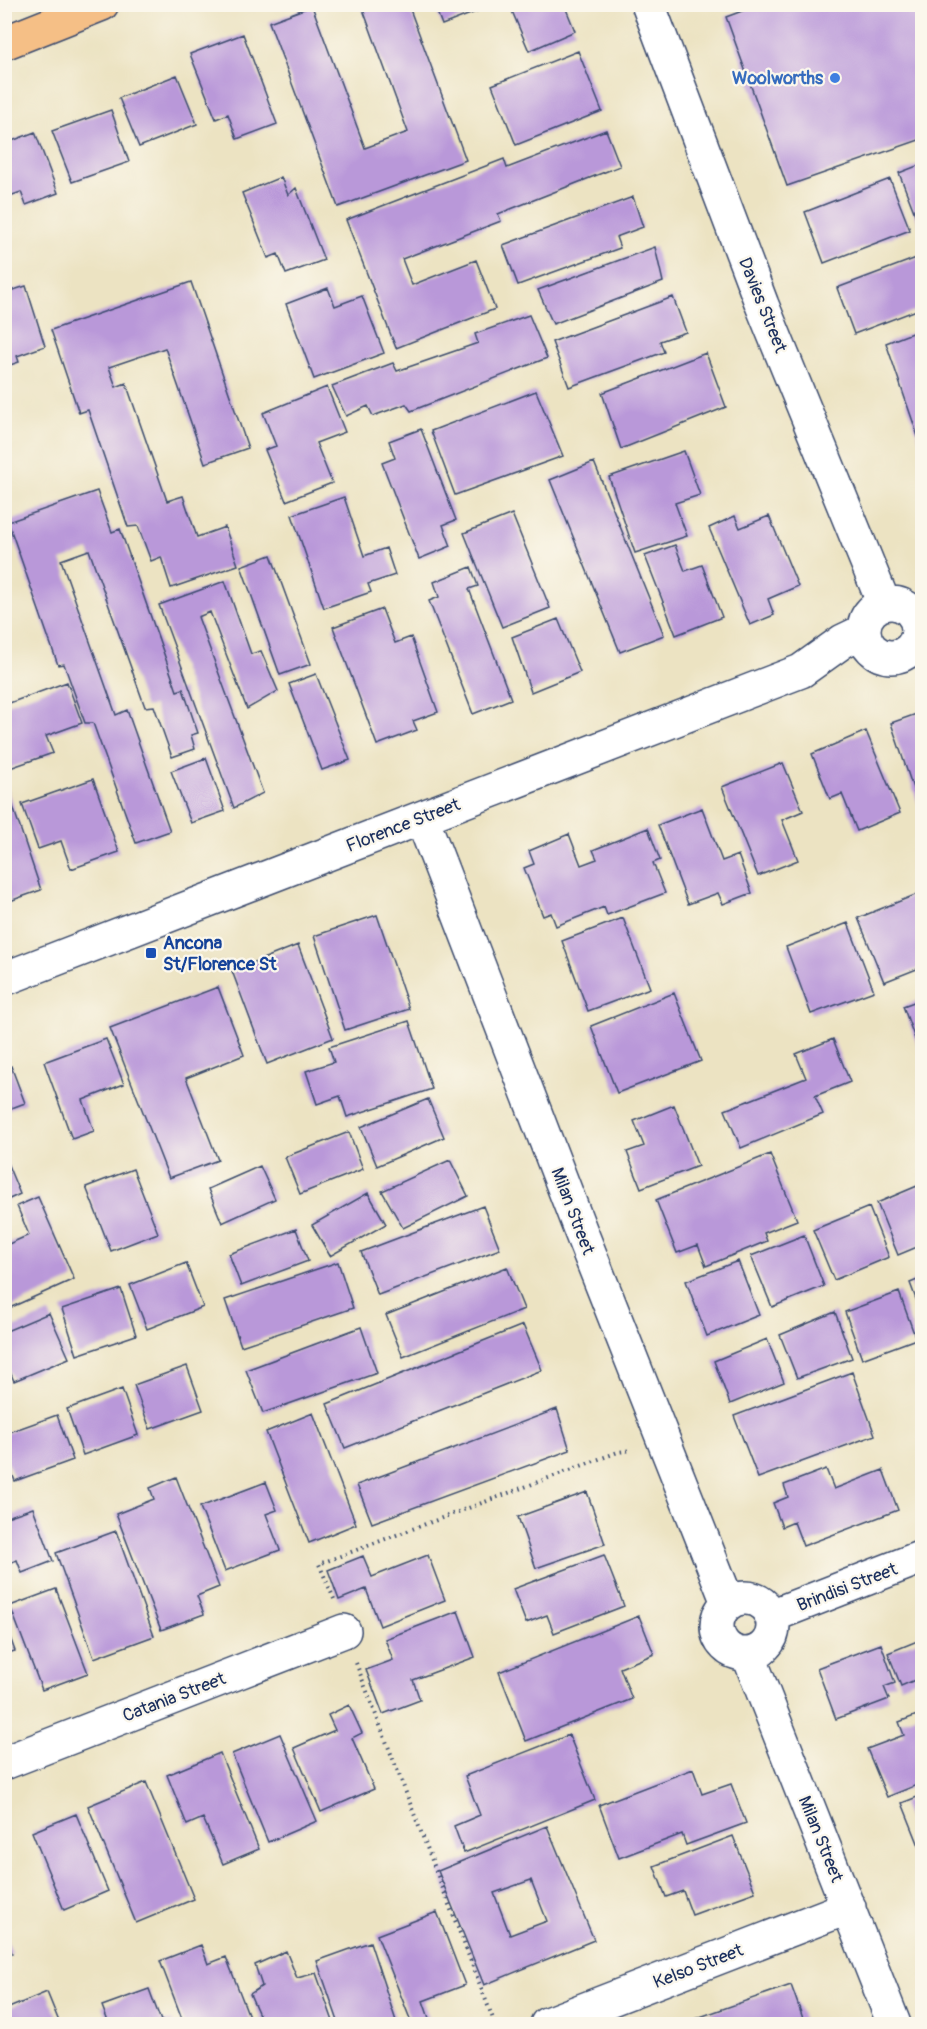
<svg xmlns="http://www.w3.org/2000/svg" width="927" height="2029" font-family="Pangolin,sans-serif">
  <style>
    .building { fill: #b998d9; fill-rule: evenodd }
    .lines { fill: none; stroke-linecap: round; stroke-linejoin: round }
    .minor-casing { stroke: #3a4a6d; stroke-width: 36 }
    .major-casing { stroke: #3a4a6d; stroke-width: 36 }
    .path { stroke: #3a4a6d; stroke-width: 4; stroke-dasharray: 1.5 4.5; stroke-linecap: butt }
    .minor { stroke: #fff; stroke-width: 33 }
    .major { stroke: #f5bf86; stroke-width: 33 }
    .shop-dot { fill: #3f7fe0; stroke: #fbf7ec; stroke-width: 2 }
    .transit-dot { fill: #1a4fb4; stroke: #fbf7ec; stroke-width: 2 }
    .labels { text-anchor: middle; stroke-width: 4.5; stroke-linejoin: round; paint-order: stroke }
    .shop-label { font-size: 18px; font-weight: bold; fill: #366cbe; stroke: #fbf7ec; text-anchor: end }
    .street-label { font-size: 18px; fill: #1b2f5e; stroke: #fbf7ec }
    .transit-label { font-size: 18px; font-weight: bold; fill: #164399; stroke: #fbf7ec; text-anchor: start }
  </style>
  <rect width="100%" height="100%" fill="#fbf7ec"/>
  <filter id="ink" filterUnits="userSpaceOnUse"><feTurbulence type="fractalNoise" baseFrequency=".0167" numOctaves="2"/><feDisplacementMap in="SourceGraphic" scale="12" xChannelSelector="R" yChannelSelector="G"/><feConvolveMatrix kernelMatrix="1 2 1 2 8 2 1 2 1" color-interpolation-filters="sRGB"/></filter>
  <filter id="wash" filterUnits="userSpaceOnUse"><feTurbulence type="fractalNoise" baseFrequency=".008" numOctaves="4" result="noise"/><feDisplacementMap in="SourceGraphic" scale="24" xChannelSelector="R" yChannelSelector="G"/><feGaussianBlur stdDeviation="1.35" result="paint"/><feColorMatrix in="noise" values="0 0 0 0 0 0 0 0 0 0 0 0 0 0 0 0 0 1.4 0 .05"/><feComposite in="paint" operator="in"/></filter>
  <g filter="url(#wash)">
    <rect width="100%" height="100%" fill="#ece3c2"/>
    <g id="blocks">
      <!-- building -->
      <path class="building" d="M361 4H408L466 160 338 207 269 22 312 6 365 148 408 132Z
        M434 4H494V5L442 25Z
        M509 4H564L575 31 529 51Z
        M761 4H922V139L787 186 726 17Z
        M243 34 277 124 237 139 228 114 216 119 190 54Z
        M578 51 602 111 516 145 492 85Z
        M177 75 197 124 139 147 119 98Z
        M111 110 129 162 72 182 52 131Z
        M606 130 620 166 498 214 501 221 402 259 412 285 476 260 495 309 396 348 346 220 504 159 507 168Z
        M35 132 58 193 26 205 21 192 4 198V144Z
        M922 164V226L920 227 899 173Z
        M281 177 288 195 296 188 324 260 286 274 278 254 268 258 242 193Z
        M890 179 910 230 824 263 805 212Z
        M633 197 643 227 616 237 620 248 518 285 503 245Z
        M655 247 663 282 553 324 538 290Z
        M919 257 922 266V308L854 334 837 288Z
        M191 282 248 448 205 463 165 348 109 367 116 387 126 383 167 501 183 496 197 537 225 527 238 565 171 588 161 557 151 561 138 526 128 527 88 410 79 413 51 330Z
        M26 286 45 346 17 356 19 362 4 367V293Z
        M328 288 335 306 362 296 384 353 314 379 286 304Z
        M673 297 686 332 660 341 664 352 569 387 552 342Z
        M529 315 547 358 411 411 406 404 373 416 368 406 346 416 332 386 393 363 397 371 478 343 475 334Z
        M922 329V448L886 343Z
        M706 353 726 407 621 449 602 393Z
        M327 387 345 432 316 443 332 483 286 501 265 450 276 446 263 413Z
        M536 391 563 456 455 495 431 431Z
        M421 429 456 520 443 525 451 546 419 559 382 463 395 458 389 441Z
        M684 451 700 495 675 503 687 536 635 553 609 477Z
        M594 462 664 635 620 652 550 480Z
        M97 491 112 532 120 529 177 691 183 689 198 733 191 735 195 749 172 757 154 706 145 707 89 550 61 560 116 715 127 710 170 831 136 843 93 723H85L64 664 58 665 8 522Z
        M344 497 364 556 386 548 395 575 368 584 371 592 324 608 292 515Z
        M512 514 550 608 502 627 464 533Z
        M735 516 740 528 769 516 798 586 768 599 774 615 750 625 709 528Z
        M675 545 685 571 702 565 722 617 676 635 645 556Z
        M271 555 311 664 280 675 241 566Z
        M471 567 478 586 469 589 511 699 473 714 429 601 439 597 434 582Z
        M225 581 251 654 261 651 278 691 247 709 210 612 198 617 263 793 234 808 159 605Z
        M382 609 395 643 411 637 438 712 413 721 417 730 377 745 333 627Z
        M558 619 580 672 531 692 512 637Z
        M316 674 350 760 322 770 289 684Z
        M67 682 82 723 46 736 53 753 7 769 4 762V705Z
        M922 712V815L891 723Z
        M866 731 900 813 857 831 842 794 830 799 812 754Z
        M206 758 225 811 191 823 171 771Z
        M783 763 803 811 782 820 798 860 758 876 722 787Z
        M93 779 119 852 71 869 61 841 38 849 22 804Z
        M5 783 41 890 7 902 4 895Z
        M702 808 722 861 738 855 752 893 723 904 718 893 688 904 658 825Z
        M648 828 660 860 653 863 665 893 607 915 604 907 556 926 551 913 543 916 524 868 534 864 529 851 569 834 581 865 597 859 593 850Z
        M920 893 922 900V967L884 982 858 918Z
        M377 915 409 1009 345 1030 314 936Z
        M623 918 650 988 588 1011 562 941Z
        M848 923 874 991 811 1014 786 947Z
        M298 945 333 1038 267 1064 232 971Z
        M218 987 244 1055 186 1078 218 1160 169 1178 110 1028Z
        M674 993 701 1061 617 1093 591 1026Z
        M922 999V1058L903 1006Z
        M409 1021 432 1089 347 1117 340 1096 317 1104 306 1071 334 1062 329 1047Z
        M106 1039 124 1084 83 1100 94 1131 72 1139 44 1062Z
        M833 1039 850 1082 815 1096 823 1114 741 1148 725 1110 806 1078 796 1054Z
        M11 1066 25 1103 4 1111V1068Z
        M428 1099 444 1137 377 1166 361 1127Z
        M674 1105 698 1166 641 1188 627 1152 644 1146 634 1121Z
        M349 1132 363 1169 300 1194 285 1157Z
        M770 1154 797 1220 764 1233 767 1241 706 1266 698 1245 677 1253 656 1200Z
        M5 1158 20 1194 5 1201Z
        M450 1160 468 1196 403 1228 382 1191Z
        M260 1166 275 1199 222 1223 208 1189Z
        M133 1169 158 1233 111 1251 86 1187Z
        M922 1184V1245L898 1255 877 1203Z
        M368 1193 386 1224 330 1256 312 1225Z
        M38 1197 74 1279 5 1310V1270L8 1269 4 1260V1246L29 1235 17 1206Z
        M483 1206 500 1249 378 1295 361 1252Z
        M869 1207 889 1257 834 1280 813 1230Z
        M296 1229 308 1261 241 1286 229 1254Z
        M804 1235 824 1286 772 1307 751 1256Z
        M738 1261 759 1315 707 1336 686 1281Z
        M338 1262 353 1308 241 1346 225 1300Z
        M186 1263 203 1307 147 1329 130 1285Z
        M507 1267 524 1309 403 1357 386 1315Z
        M922 1278V1315L910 1283Z
        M121 1289 136 1335 77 1355 62 1309Z
        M899 1292 916 1339 862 1359 845 1312Z
        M835 1312 852 1358 797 1378 780 1335Z
        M49 1313 69 1358 14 1381 4 1358V1332Z
        M523 1325 542 1370 345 1448 327 1404Z
        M361 1327 377 1373 263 1413 246 1370Z
        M767 1339 784 1382 730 1404 714 1361Z
        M187 1366 203 1410 150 1429 134 1385Z
        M852 1372 875 1435 758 1478 734 1416Z
        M122 1389 138 1435 83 1455 67 1409Z
        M557 1409 570 1450 372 1523 357 1485Z
        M313 1413 356 1524 309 1543 266 1432Z
        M57 1415 73 1460 15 1481 4 1453V1434Z
        M826 1469 834 1489 883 1470 898 1510 803 1546 794 1522 782 1527 773 1503 788 1497 784 1485Z
        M176 1477 219 1587 197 1596 204 1614 161 1630 116 1514 154 1499 150 1488Z
        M266 1482 277 1510 266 1514 280 1550 225 1571 200 1507Z
        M587 1492 605 1544 536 1568 518 1517Z
        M33 1508 53 1561 22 1573 17 1560 4 1565V1518Z
        M116 1531 154 1636 94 1658 56 1553Z
        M428 1555 445 1600 380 1626 366 1589 339 1600 328 1570 363 1556 372 1577Z
        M604 1555 624 1606 554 1633 547 1615 526 1623 513 1589Z
        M56 1589 88 1673 42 1690 10 1606Z
        M458 1611 475 1657 413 1680 420 1700 383 1714 366 1670 393 1660 385 1639Z
        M639 1616 654 1654 620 1668 632 1699 526 1741 499 1672Z
        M4 1621 15 1651 4 1654Z
        M922 1639V1677L901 1686 888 1653Z
        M881 1644 895 1683 884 1687 889 1699 836 1719 817 1668Z
        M349 1705 362 1733 352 1738 374 1789 321 1812 294 1748 335 1730 328 1715Z
        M922 1713V1783L887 1797 867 1749 904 1735 899 1722Z
        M280 1734 317 1821 268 1842 232 1754Z
        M569 1735 595 1800 464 1853 454 1826 480 1815 465 1776Z
        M220 1753 259 1849 223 1864 203 1818 187 1825 167 1775Z
        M693 1769 702 1794 731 1784 746 1823 686 1845 682 1834 619 1858 599 1805Z
        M146 1782 194 1899 136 1923 88 1806Z
        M922 1795V1853L902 1803Z
        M76 1814 108 1891 64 1910 32 1832Z
        M547 1826 594 1940 484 1985 438 1871ZM531 1880 547 1921 510 1935 494 1893Z
        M733 1836 755 1892 692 1915 683 1891 666 1897 654 1866Z
        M437 1912 465 1985 423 2001 430 2021 421 2024H412L377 1935Z
        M4 1934 12 1953 4 1956Z
        M370 1942 397 2024H339L317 1961Z
        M201 1945 208 1964 226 1957 252 2024H184L160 1961Z
        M286 1951 297 1978 316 1973 334 2024H263L250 1994 262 1986 255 1965Z
        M791 1985 805 2024H680Z
        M149 1989 161 2021H172L174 2024H109L102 2006Z
        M47 1992 60 2024H4V2010Z"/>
    </g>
  </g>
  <g filter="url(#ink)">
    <use href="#blocks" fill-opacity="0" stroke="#3a4a6d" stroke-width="1.5"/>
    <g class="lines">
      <!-- minor casing -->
      <g class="minor-casing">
        <path id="minor" d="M648 4 762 305 884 604
          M864 630a27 27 0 1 1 54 0a27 27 0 1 1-54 0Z
          M422 818 581 1232 728 1603
          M4 979 775 681 801 671 843 641 864 631
          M717 1626a28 28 0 1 1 56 0a28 28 0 1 1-56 0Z
          M771 1616 922 1557
          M748 1654 894 2024
          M4 1763 344 1631
          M547 2024 849 1907"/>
      </g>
      <!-- major casing -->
      <g class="major-casing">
        <path id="major" d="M4 43 102 4"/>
      </g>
      <!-- path -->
      <path class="path" d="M334 1599 319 1564 618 1452 632 1450
        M356 1663 495 2024"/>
      <!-- minor -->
      <use href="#minor" class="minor"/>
      <!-- major -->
      <use href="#major" class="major"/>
    </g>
  </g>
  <!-- markers -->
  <circle class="shop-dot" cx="835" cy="78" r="6"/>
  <rect class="transit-dot" x="145" y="947" width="12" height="12" rx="3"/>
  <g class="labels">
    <!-- shop labels -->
    <g class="shop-label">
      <text x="823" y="84">Woolworths</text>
    </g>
    <!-- street labels -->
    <g class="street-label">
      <text transform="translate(763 305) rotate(68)" y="6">Davies Street</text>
      <text transform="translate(403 825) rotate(-21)" y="6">Florence Street</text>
      <text transform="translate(573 1211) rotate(69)" y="6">Milan Street</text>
      <text transform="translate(847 1587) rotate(-21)" y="6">Brindisi Street</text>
      <text transform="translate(174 1697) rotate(-21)" y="6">Catania Street</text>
      <text transform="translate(821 1839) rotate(68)" y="6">Milan Street</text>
      <text transform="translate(698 1966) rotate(-21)" y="6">Kelso Street</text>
    </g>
    <!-- transit labels -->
    <g class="transit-label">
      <text x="163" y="949">Ancona<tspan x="163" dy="21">St/Florence St</tspan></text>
    </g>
  </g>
  <!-- margin -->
  <rect width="927" height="2029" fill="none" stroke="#fbf7ec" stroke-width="24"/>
</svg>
